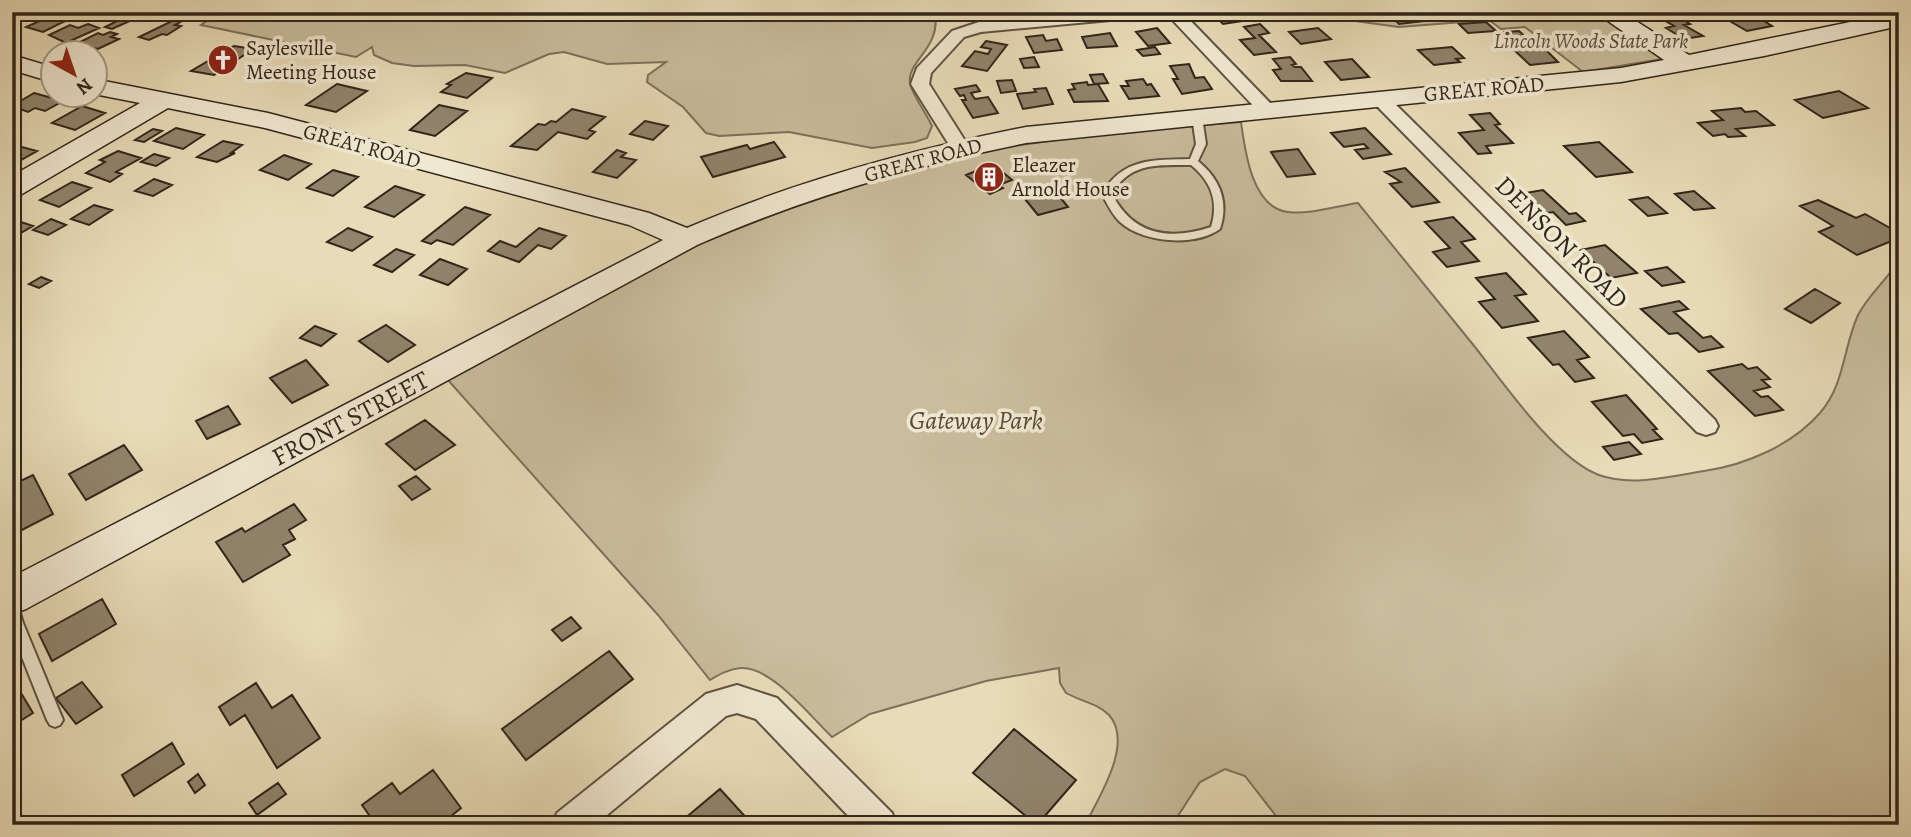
<svg xmlns="http://www.w3.org/2000/svg" width="1911" height="837" font-family="Alegreya,serif">
  <style>
    .green { fill: #c9bd9d; stroke: #7c715b; stroke-width: 2 }
    .building { fill: #90846c; stroke: #302519; stroke-width: 2 }
    .lines { fill: none; stroke-linecap: round; stroke-linejoin: round }
    .lane-casing { stroke: #5e5341; stroke-width: 4 }
    .street-casing { stroke: #5e5341; stroke-width: 4 }
    .secondary-casing { stroke: #302519; stroke-width: 3 }
    .lane { fill: #f0e8d1; fill-rule: evenodd }
    .street { fill: #f0e8d1; fill-rule: evenodd }
    .secondary { fill: #f0e8d1; fill-rule: evenodd }
    .labels { text-anchor: middle; stroke-width: 7; stroke-linejoin: round; paint-order: stroke }
    .far-park-label { font-size: 21px; font-style: italic; fill: #564b3a; stroke: #f0e8d1 }
    .far-poi-label { font-size: 21px; fill: #302519; stroke: #f0e8d1; text-anchor: start }
    .far-street-label { font-size: 21px; fill: #302519; stroke: #f0e8d1 }
    .street-label { font-size: 26px; fill: #302519; stroke: #f0e8d1 }
    .park-label { font-size: 26px; font-style: italic; fill: #564b3a; stroke: #f0e8d1 }
  </style>
  <rect width="100%" height="100%" fill="#e8dcb8"/>
  <filter id="stains"><feTurbulence type="fractalNoise" baseFrequency=".00286" numOctaves="4"/><feColorMatrix values="0 0 0 0 .2 0 0 0 0 .09 0 0 0 0 .02 0 0 0 .5 -.17"/></filter>
  <radialGradient id="worn" r=".72"><stop offset=".6" stop-color="#630" stop-opacity="0"/><stop offset="1" stop-color="#630" stop-opacity=".3"/></radialGradient>
  <!-- green -->
  <path class="green" d="M220 12H935C942 50 902 63 911 87 916 100 926 113 932 126L927 138 915 142 872 148 789 132 719 136 706 133 683 107 647 82 648 75 666 62 607 64 564 52 549 54 505 73 465 65 414 66 392 63 374 55 372 47 356 57 201 25Z
    M1289 12H1612L1680 56 1583 72 1525 27 1501 29 1489 20 1399 27Z
    M1241 122C1245 151 1252 208 1288 212 1310 215 1336 206 1358 203 1397 251 1436 299 1475 347 1504 384 1556 459 1599 475 1632 487 1671 476 1704 471 1746 465 1792 445 1820 413 1845 384 1843 348 1858 315 1869 294 1887 280 1899 260V825H1283L1245 776 1225 769 1200 782 1172 825H1085C1099 797 1134 743 1109 715 1097 703 1080 701 1066 693L1060 683 1059 668 986 681 870 714 832 737C811 717 771 666 741 668 729 669 720 674 710 680L658 615 447 379 581 305 706 241 788 209 885 177 986 150 1106 133Z"/>
  <!-- building -->
  <path class="building" d="M12 12H30L33 13 12 23Z
    M1211 12H1233L1242 21 1223 24Z
    M1387 12H1491L1493 13 1399 24Z
    M1714 12H1765L1774 17 1761 19 1772 26 1747 31Z
    M1677 16 1690 24 1684 25 1703 36 1684 39 1666 28 1674 26 1662 19Z
    M125 17 132 20 112 29 105 27Z
    M46 18 63 22 43 32 26 27Z
    M176 19 182 21 175 25 181 26 167 35 162 34 149 40 139 37Z
    M1486 22 1496 31 1468 33 1459 24Z
    M88 24 99 28 66 43 49 35 70 25 78 28Z
    M1260 24 1269 33 1259 35 1276 52 1254 55 1240 40 1255 38 1244 27Z
    M1157 28 1170 43 1148 46 1136 32Z
    M1318 28 1331 39 1301 44 1289 32Z
    M1519 31 1528 39 1534 38 1558 62 1530 65 1513 49 1523 48 1504 32Z
    M110 32 117 34 111 37 119 39 98 49 91 47 85 50 72 46 98 33 103 35Z
    M1110 33 1117 46 1087 48 1082 37Z
    M1043 35 1046 41 1057 39 1062 50 1034 53 1026 37Z
    M986 41 1007 45 987 71 962 66 975 51 988 54 991 49 981 47Z
    M234 46 253 49 214 75 191 71Z
    M1155 47 1160 54 1143 56 1137 50Z
    M1452 47 1464 58 1456 59 1460 62 1434 65 1418 50Z
    M1034 57 1039 67 1024 68 1020 59Z
    M1290 57 1296 64 1292 65 1295 67H1301L1312 81H1281L1273 70 1281 69 1273 59Z
    M1352 59 1369 77 1341 80 1325 62Z
    M1189 64 1195 78 1204 77 1212 89 1182 94 1173 79H1178L1170 66Z
    M466 73 492 78 467 98 441 92 451 85 447 84Z
    M1103 74 1108 83 1094 84 1090 75Z
    M1143 79 1147 85 1151 84 1159 96 1129 99 1121 86H1129L1126 81Z
    M1012 80 1016 91 1001 93 997 81Z
    M1087 82 1088 85 1098 84 1108 101 1074 102 1068 90 1075 89 1072 84Z
    M337 84 367 91 336 112 306 105Z
    M976 85 980 91 971 93 975 99 988 97 998 113 973 118 962 100H966L964 95 960 96 955 89Z
    M1046 88 1053 104 1023 109 1017 94 1036 92 1034 89Z
    M1839 91 1868 108 1823 118 1795 100Z
    M34 93 63 101 45 111 35 108 28 112 12 106Z
    M439 105 467 111 435 136 410 130Z
    M82 106 105 113 75 130 52 123Z
    M1741 108 1745 112 1756 111 1774 125 1736 129 1745 136 1728 137 1725 134 1713 136 1698 123 1723 120 1712 111Z
    M572 109 605 117 589 130 595 132 587 139 558 132 537 150 511 146 538 124 545 125 551 121 556 122Z
    M1490 113 1500 124 1495 125 1513 143 1486 146 1491 153 1478 154 1459 133 1484 130 1470 115Z
    M645 121 668 126 653 140 630 134Z
    M176 128 204 135 183 149 154 141Z
    M1365 128 1391 154 1363 159 1355 150 1368 148 1364 144 1344 147 1331 133Z
    M153 129 162 131 144 142 135 140Z
    M223 141 242 145 231 153H235L217 162 197 157Z
    M774 142 785 157 713 177 701 157 747 145 750 149Z
    M1599 142 1632 172 1596 177 1564 146Z
    M18 146 37 151 12 165V149Z
    M1298 149 1315 174 1287 177 1271 152Z
    M617 150 626 153 621 157 636 160 617 178 593 172Z
    M118 151 141 158 116 172 122 174 110 182 86 173 105 162 100 160Z
    M154 154 169 158 156 166 141 162Z
    M284 155 311 164 288 180 260 170Z
    M993 164 1012 180 999 185 1003 188 990 194 966 175Z
    M1405 168 1439 202 1412 207 1390 184 1401 182 1385 172Z
    M333 170 358 177 333 196 307 188Z
    M154 179 172 185 153 196 135 191Z
    M72 182 91 188 59 207 40 200Z
    M395 186 424 195 394 217 365 207Z
    M1543 190 1569 214 1576 213 1585 221 1566 225 1553 212 1542 214 1520 194Z
    M1055 191 1068 207 1038 215 1025 199Z
    M1694 191 1714 208 1694 210 1675 194Z
    M1648 197 1667 213 1648 216 1630 200Z
    M1818 200 1856 218 1865 214 1899 233V238L1857 255 1819 232 1833 226 1800 206Z
    M94 205 112 210 89 225 71 219Z
    M465 207 490 215 453 245 437 240 431 244 422 241Z
    M1453 217 1475 239 1461 242 1479 261 1447 267 1433 252 1450 248 1425 222Z
    M12 219 33 226 12 238Z
    M51 219 66 225 48 235 33 230Z
    M348 228 372 237 352 251 327 242Z
    M539 228 566 236 551 249 538 245 519 262 488 251 500 241 516 247Z
    M1605 245 1637 273 1611 278 1580 250Z
    M396 249 414 255 392 272 374 265Z
    M440 259 467 269 448 285 420 275Z
    M1667 267 1684 282 1662 286 1645 271Z
    M1506 273 1526 294 1515 296 1538 321 1502 328 1479 302 1495 299 1476 278Z
    M41 277 51 281 39 288 29 284Z
    M1815 289 1840 303 1811 323 1785 309Z
    M1679 301 1688 309 1674 312 1703 338 1711 336 1723 347 1699 352 1678 333 1669 334 1641 309Z
    M386 325 415 345 388 362 359 341Z
    M315 326 336 334 321 346 300 338Z
    M1564 331 1589 357 1577 360 1594 378 1575 382 1559 364 1553 365 1528 338Z
    M306 360 328 385 292 403 270 378Z
    M1742 364 1748 369 1757 367 1770 379 1762 380 1770 387 1754 391 1761 397 1768 396 1783 410 1755 416 1708 371Z
    M1626 395 1657 429 1653 430 1662 439 1642 443 1634 434 1623 436 1592 402Z
    M228 406 240 424 207 439 196 421Z
    M425 420 455 445 415 470 386 444Z
    M1629 442 1641 454 1614 460 1603 447Z
    M124 445 142 470 86 500 69 474Z
    M33 475 53 514 12 535V485Z
    M416 476 430 489 412 500 399 486Z
    M294 504 306 520 289 530 295 539 283 545 290 555 243 582 216 542 242 528 245 532Z
    M102 599 116 624 52 661 39 634Z
    M571 617 581 628 562 641 552 630Z
    M609 651 633 679 526 760 502 729Z
    M82 682 102 707 76 724 56 698Z
    M256 683 272 708 292 695 320 738 277 768 245 715 230 725 219 707Z
    M21 693 33 713 12 726V698Z
    M1014 729 1076 780 1037 825 973 773Z
    M172 743 184 764 134 796 122 775Z
    M433 770 461 808 440 825H370L374 822 362 805 392 783 400 794Z
    M198 774 205 785 195 793 188 782Z
    M278 783 286 794 257 815 249 803Z
    M720 789 752 824 677 825Z"/>
  <g class="lines">
    <!-- lane casing -->
    <g class="lane-casing">
      <path id="lane" d="M1846 12H1856L1874 25 1867 27Z
        M1197 114 1202 117 1206 144 1198 161C1220 179 1229 202 1220 229 1195 247 1143 243 1120 222 1112 214 1107 204 1102 194 1122 158 1153 160 1190 159L1196 144 1192 117ZM1191 165C1211 181 1219 202 1211 227 1169 241 1133 235 1112 194 1129 162 1159 165 1191 165Z
        M12 601 17 603 23 623 63 720 60 725 55 727 50 725 47 720 12 632Z"/>
    </g>
    <!-- street casing -->
    <g class="street-casing">
      <path id="street" d="M1088 12H1151L1143 17 981 32 964 37 931 73 929 84 969 147 960 153 953 151 911 84 917 68 952 31 979 22Z
        M1165 12H1182L1273 106 1276 110 1273 114H1261Z
        M1379 93 1385 94 1715 420 1718 426 1715 432 1706 435 1697 432 1373 102 1370 98 1373 94Z
        M737 685 777 698 892 813 897 825H857L756 719 737 713 726 716 595 825H552L557 813 706 694Z"/>
    </g>
    <!-- secondary casing -->
    <g class="secondary-casing">
      <path id="secondary" d="M1595 12H1622L1689 55 1899 12V26L1764 56 1621 82 1026 143C912 166 804 198 697 245L26 609 12 614V577L663 240 629 225 265 128 168 108 22 194 12 196V176L140 103 94 94V79L268 113 649 213 687 228C796 181 910 150 1026 127L1621 68 1664 60Z
        M12 55 52 67V82L12 70Z"/>
    </g>
    <!-- lane -->
    <use href="#lane" class="lane"/>
    <!-- street -->
    <use href="#street" class="street"/>
    <!-- secondary -->
    <use href="#secondary" class="secondary"/>
  </g>
  <!-- icons -->
  <defs>
    <g id="church-disc" transform="scale(1.575)"><circle r="9.5" fill="#8f2418" stroke="#f0e8d1"/><path d="M-1.2-6h2.4v3.5h3.3v2.4h-3.3V6h-2.4V-.1h-3.3v-2.4h3.3Z" fill="#fff"/></g>
    <g id="building-disc" transform="scale(1.575)"><circle r="9.5" fill="#8f2418" stroke="#f0e8d1"/><path d="M-4-6H4V6H1V3H-1V6H-4ZM-2.5-4.3h1.7v1.8h-1.7ZM.8-4.3h1.7v1.8H.8ZM-2.5-1h1.7V.8h-1.7ZM.8-1h1.7V.8H.8Z" fill="#fff"/></g>
  </defs>
  <g fill-rule="evenodd">
    <use href="#church-disc" x="223" y="60"/>
    <use href="#building-disc" x="989" y="177"/>
  </g>
  <g class="labels">
    <!-- far-park labels -->
    <g class="far-park-label">
      <text x="1591" y="48">Lincoln Woods State Park</text>
    </g>
    <!-- far-poi labels -->
    <g class="far-poi-label">
      <text x="246" y="55">Saylesville<tspan x="246" dy="24">Meeting House</tspan></text>
      <text x="1012" y="172">Eleazer<tspan x="1012" dy="24">Arnold House</tspan></text>
    </g>
    <!-- far-street labels -->
    <g class="far-street-label">
      <text transform="translate(1484 89) rotate(-5)" y="7">GREAT ROAD</text>
      <text transform="translate(362 146) rotate(15)" y="7">GREAT ROAD</text>
      <text transform="translate(923 160) rotate(-15)" y="7">GREAT ROAD</text>
    </g>
    <!-- street labels -->
    <g class="street-label">
      <text transform="translate(1562 242) rotate(45)" y="9">DENSON ROAD</text>
      <text transform="translate(350 418) rotate(-28)" y="9">FRONT STREET</text>
    </g>
    <!-- park labels -->
    <g class="park-label">
      <text x="976" y="429">Gateway Park</text>
    </g>
  </g>
  <!-- margin -->
  <rect width="1911" height="837" fill="none" stroke="#e8dcb8" stroke-width="42"/>
  <rect x="14" y="14" width="1883" height="809" fill="none" stroke="#302519" stroke-width="3.5"/>
  <rect x="21" y="21" width="1869" height="795" fill="none" stroke="#302519" stroke-width="2"/>
  <!-- north arrow -->
  <g transform="translate(74 74) rotate(140)"><circle r="33" fill="#f0e8d1" stroke="#a39a87" stroke-width="2"/>
  <path d="M0-5L12 26L0 18L-12 26Z" fill="#8f2418"/>
  <text y="-10" font-size="19" font-weight="bold" text-anchor="middle" fill="#302519">N</text>
  </g>
  <rect width="100%" height="100%" filter="url(#stains)"/>
  <rect width="100%" height="100%" fill="url(#worn)"/>
</svg>
